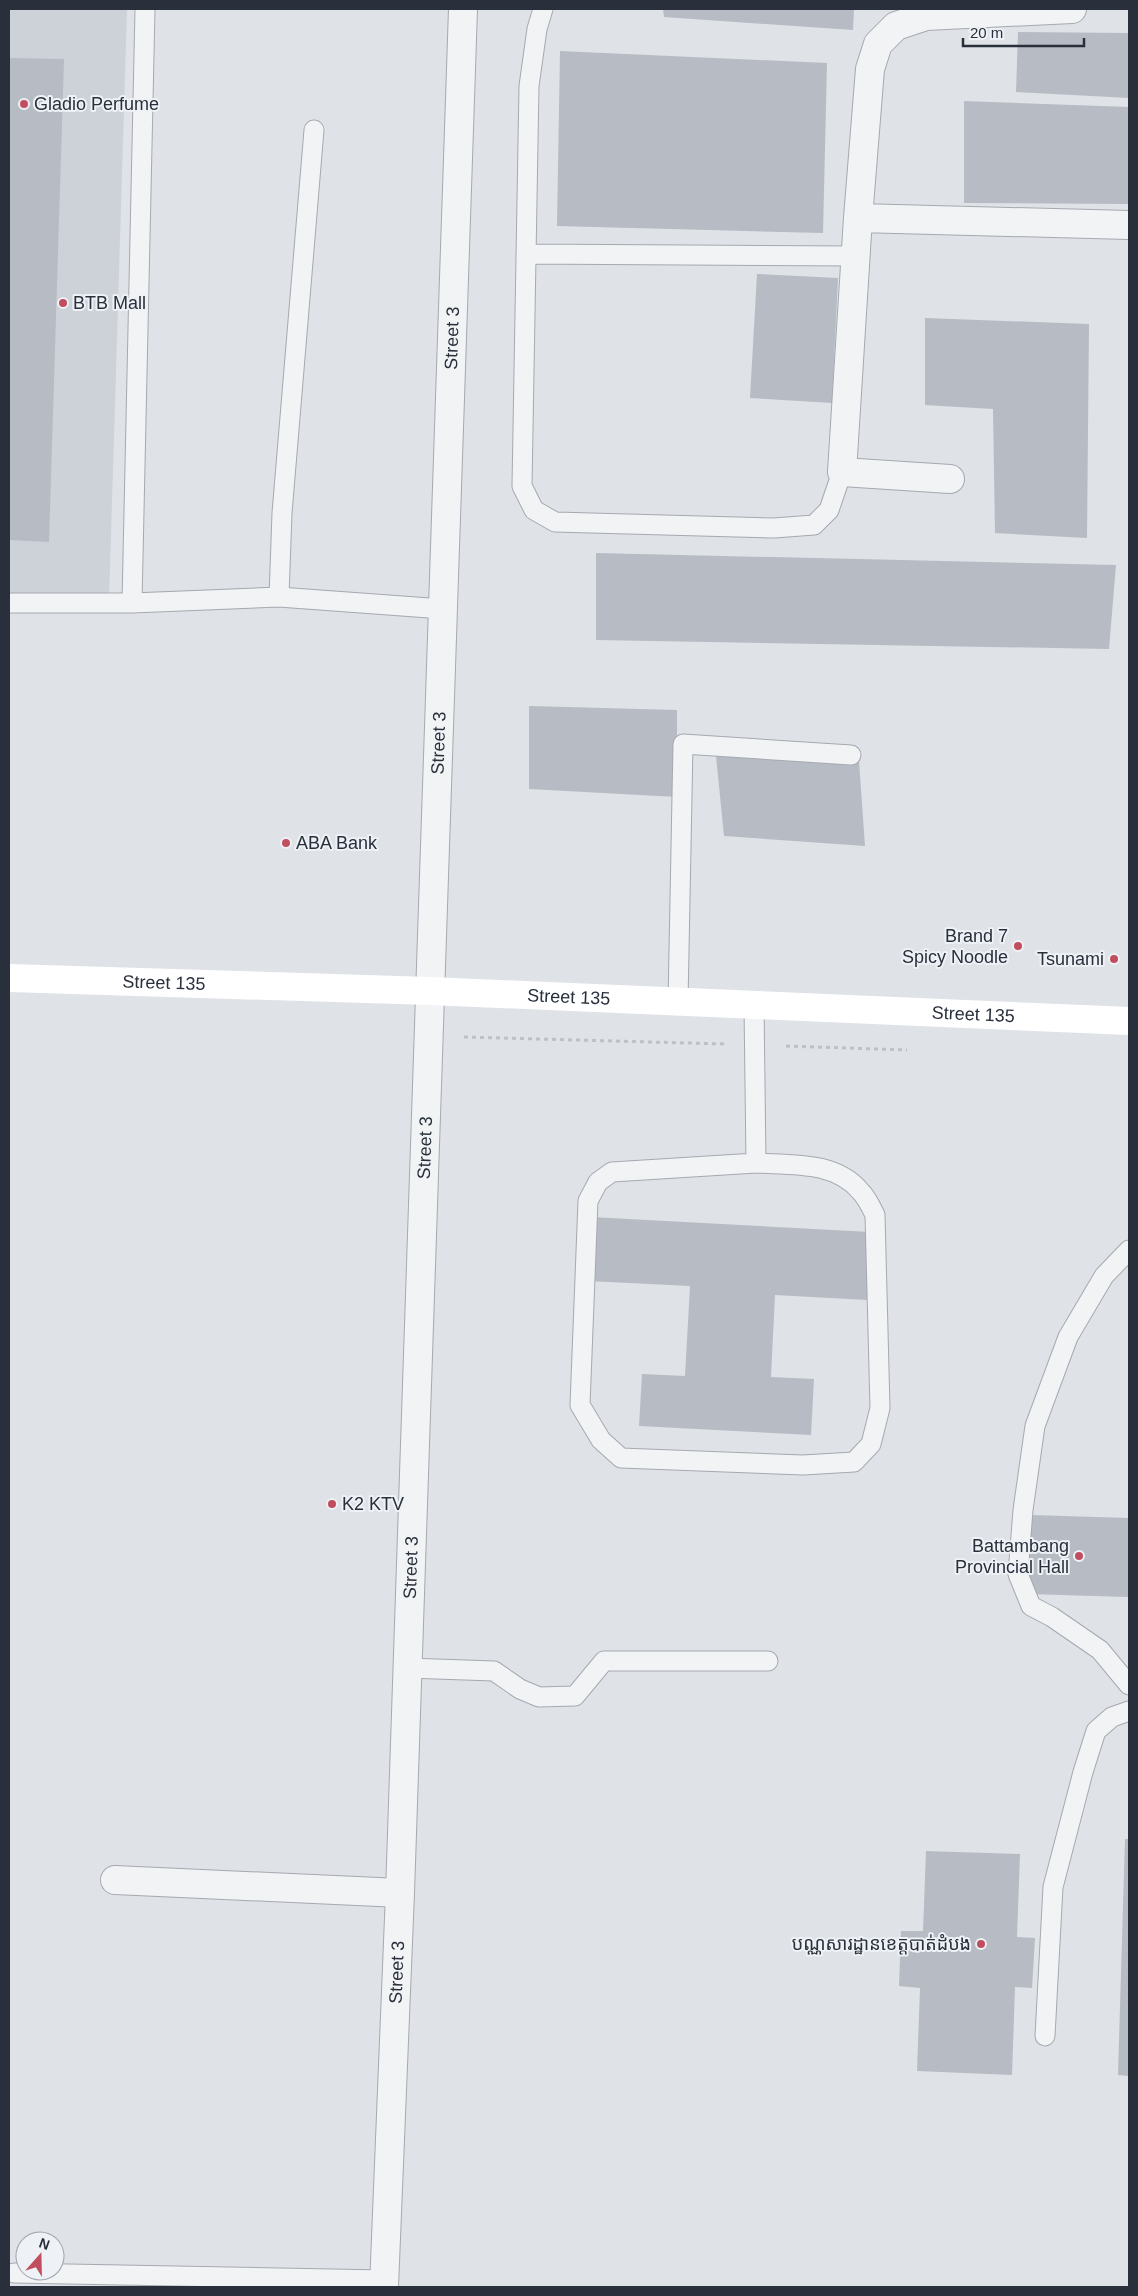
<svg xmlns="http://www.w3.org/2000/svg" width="1138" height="2296" font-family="Arial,'Noto Sans Khmer',sans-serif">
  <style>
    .built { fill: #cdd1d8 }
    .building { fill: #b7bbc3 }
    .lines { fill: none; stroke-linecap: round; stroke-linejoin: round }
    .service-casing { stroke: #a5a9b0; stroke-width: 21 }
    .minor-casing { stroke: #a5a9b0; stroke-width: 30 }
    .tertiary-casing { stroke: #a5a9b0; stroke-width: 30 }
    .path { stroke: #bdc0c5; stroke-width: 3; stroke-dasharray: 4 4; stroke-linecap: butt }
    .service { stroke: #f1f3f5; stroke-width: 19 }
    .minor { stroke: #f1f3f5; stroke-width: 28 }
    .tertiary { stroke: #f1f3f5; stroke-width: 28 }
    .secondary { stroke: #fff; stroke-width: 28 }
    .poi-dot { fill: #c14e5e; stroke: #eef1f5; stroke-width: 2 }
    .labels { text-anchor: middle; stroke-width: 4; stroke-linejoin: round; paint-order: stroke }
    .poi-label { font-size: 18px; fill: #29303c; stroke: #eef1f5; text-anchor: start }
    .street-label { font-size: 18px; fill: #29303c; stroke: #eef1f5 }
  </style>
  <rect width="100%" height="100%" fill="#dfe2e7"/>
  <!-- built -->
  <path class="built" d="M9 9 127 10 109 599 9 597Z"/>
  <!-- building -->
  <path class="building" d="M663 9H854L853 30 664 17Z
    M1018 32 1129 33V98L1016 92Z
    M560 51 827 63 823 233 557 226Z
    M9 58 64 59 49 542 9 540Z
    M964 101 1129 107V204L964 203Z
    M757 274 838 278 832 403 750 398Z
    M925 318 1089 324 1087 538 995 533 993 409 925 405Z
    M596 553 1116 565 1109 649 596 640Z
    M529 706 677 710V797L529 789Z
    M716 756 859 761 865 846 724 836Z
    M591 1217 870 1232 867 1300 775 1295 771 1377 814 1379 811 1435 639 1426 642 1374 685 1376 690 1286 588 1281Z
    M1031 1515 1129 1518V1597L1028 1594Z
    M1125 1839H1129V2076L1118 2075Z
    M926 1851 1020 1854 1017 1937 1035 1938 1032 1988 1015 1987 1012 2075 917 2071 920 1988 899 1986 901 1931H923Z"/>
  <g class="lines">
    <!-- service casing -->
    <g class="service-casing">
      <path id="service" d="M543 9 537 29 529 86 522 486 534 510 555 522 774 528 814 525 829 510 842 472
        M526 254 856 256
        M279 597 282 513 314 130
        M9 603H132L279 597 443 609
        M132 603 145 9
        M678 1002 683 744 851 755
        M754 1005 756 1163
        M756 1163C792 1165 836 1161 861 1192 867 1198 871 1207 875 1215L880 1408 871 1444 854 1462 803 1465 621 1458 601 1440 580 1405 588 1201 598 1182 612 1172Z
        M1129 1250 1104 1276 1068 1337 1035 1426 1023 1510 1018 1574 1031 1606 1052 1617 1100 1650 1129 1685
        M407 1668 494 1671 520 1689 539 1697 575 1696 604 1661H768
        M1045 2036 1053 1887 1083 1772 1096 1731 1112 1717 1129 1711
        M14 2273 384 2280"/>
    </g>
    <!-- minor casing -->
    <g class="minor-casing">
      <path id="minor" d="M858 218 1129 225
        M950 479 842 472 858 218 870 69 878 44 896 26 926 16 1072 9
        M115 1880 400 1893"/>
    </g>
    <!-- tertiary casing -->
    <g class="tertiary-casing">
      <g id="tertiary">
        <path id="s1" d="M384 2287 400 1893 463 9"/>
      </g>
    </g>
    <!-- path -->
    <path class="path" d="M464 1037 725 1044
      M786 1046 907 1050"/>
    <!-- service -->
    <use href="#service" class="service"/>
    <!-- minor -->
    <use href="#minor" class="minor"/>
    <!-- tertiary -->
    <use href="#tertiary" class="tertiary"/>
    <!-- secondary -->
    <path class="secondary" id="s2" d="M9 978 430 991 1129 1021"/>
  </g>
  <!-- markers -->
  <g class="poi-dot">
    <circle cx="24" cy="104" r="5"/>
    <circle cx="63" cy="303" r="5"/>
    <circle cx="286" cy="843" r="5"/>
    <circle cx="1018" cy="946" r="5"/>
    <circle cx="1114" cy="959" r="5"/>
    <circle cx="332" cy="1504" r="5"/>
    <circle cx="1079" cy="1556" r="5"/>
    <circle cx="981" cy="1944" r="5"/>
  </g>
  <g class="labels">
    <!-- poi labels -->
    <g class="poi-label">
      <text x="34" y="110">Gladio Perfume</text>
      <text x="73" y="309">BTB Mall</text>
      <text x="296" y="849">ABA Bank</text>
      <text x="1008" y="942" text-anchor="end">Brand 7<tspan x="1008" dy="21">Spicy Noodle</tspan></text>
      <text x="1104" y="965" text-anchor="end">Tsunami</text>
      <text x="342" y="1510">K2 KTV</text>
      <text x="1069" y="1552" text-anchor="end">Battambang<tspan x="1069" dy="21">Provincial Hall</tspan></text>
      <text x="971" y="1950" text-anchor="end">បណ្ណសារដ្ឋានខេត្តបាត់ដំបង</text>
    </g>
    <!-- street labels -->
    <g class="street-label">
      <text dy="6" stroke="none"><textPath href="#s1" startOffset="1950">Street 3</textPath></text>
      <text dy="6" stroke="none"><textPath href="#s1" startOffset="1545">Street 3</textPath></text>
      <text dy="6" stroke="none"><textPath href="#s2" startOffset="155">Street 135</textPath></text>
      <text dy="6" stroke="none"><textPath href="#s2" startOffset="560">Street 135</textPath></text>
      <text dy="6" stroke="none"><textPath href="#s2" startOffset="965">Street 135</textPath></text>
      <text dy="6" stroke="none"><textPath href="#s1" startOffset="1140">Street 3</textPath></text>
      <text dy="6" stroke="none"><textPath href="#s1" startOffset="720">Street 3</textPath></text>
      <text dy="6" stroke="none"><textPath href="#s1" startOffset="315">Street 3</textPath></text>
    </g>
  </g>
  <!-- border -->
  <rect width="1138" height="2296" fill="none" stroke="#29303c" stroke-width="20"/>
  <!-- north arrow -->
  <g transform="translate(40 2256) rotate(20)"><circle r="24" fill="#eef1f5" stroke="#9fa4ab"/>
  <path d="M0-4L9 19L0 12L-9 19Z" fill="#c14e5e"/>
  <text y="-8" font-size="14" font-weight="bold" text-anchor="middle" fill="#29303c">N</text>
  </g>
  <!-- scale -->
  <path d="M963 38v8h121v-8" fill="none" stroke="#29303c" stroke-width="2.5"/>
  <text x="970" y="38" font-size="15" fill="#29303c" stroke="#eef1f5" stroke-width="4" paint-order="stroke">20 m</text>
</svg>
